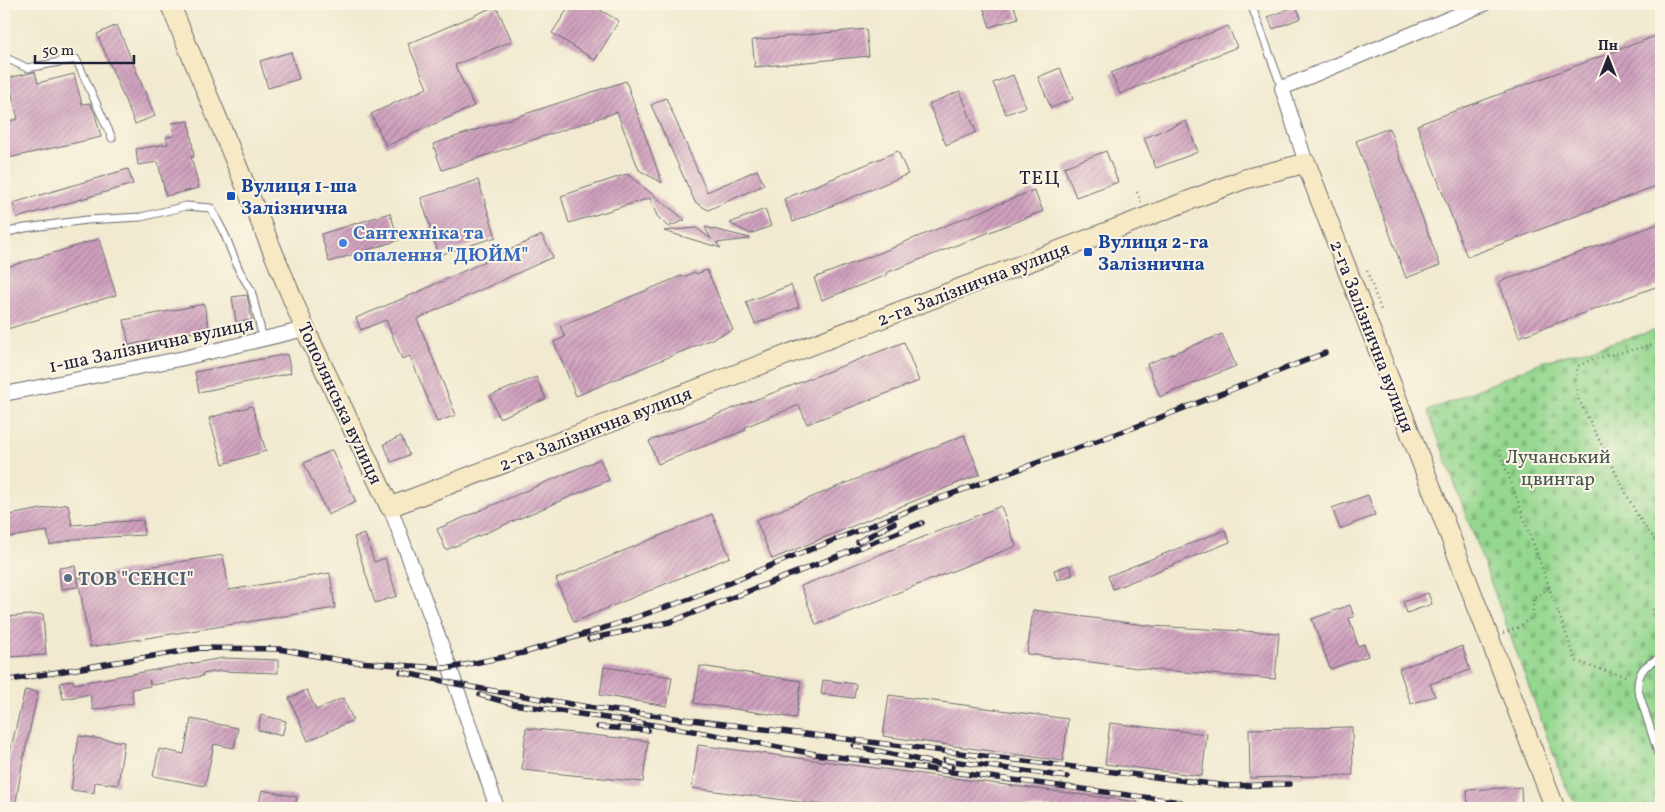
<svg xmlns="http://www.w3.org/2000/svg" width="1665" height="812" font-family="Vollkorn,serif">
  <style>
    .cemetery { fill: url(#cemetery-stones); stroke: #5b7c65 }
    .building { fill: url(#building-hatch) }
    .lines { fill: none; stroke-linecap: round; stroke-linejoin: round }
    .lane-casing { stroke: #6a686f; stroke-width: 9 }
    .street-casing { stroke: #6a686f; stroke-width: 16 }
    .secondary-casing { stroke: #6a686f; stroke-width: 21 }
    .path { stroke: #6a686f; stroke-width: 2.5; stroke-dasharray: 1 4; stroke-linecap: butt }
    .lane { stroke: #fff; stroke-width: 7 }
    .street { stroke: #fff; stroke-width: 14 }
    .secondary { stroke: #f7e9c3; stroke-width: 19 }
    .rail-casing { stroke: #22223b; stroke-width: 5.5 }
    .rail { stroke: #fcf5e5; stroke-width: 4; stroke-dasharray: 11; stroke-linecap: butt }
    .transit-dot { fill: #1a4fb4; stroke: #fcf5e5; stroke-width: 2 }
    .shop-dot { fill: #3f7fe0; stroke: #fcf5e5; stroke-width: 2 }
    .service-dot { fill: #5c6f8a; stroke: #fcf5e5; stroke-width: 2 }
    .labels { text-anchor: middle; stroke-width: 4; stroke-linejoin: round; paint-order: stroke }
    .transit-label { font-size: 19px; font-weight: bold; fill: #164399; stroke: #fcf5e5; text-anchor: start }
    .shop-label { font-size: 19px; font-weight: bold; fill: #366cbe; stroke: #fcf5e5; text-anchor: start }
    .street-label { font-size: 19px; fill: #22223b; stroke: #fcf5e5 }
    .park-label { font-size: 19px; fill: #445854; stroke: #fcf5e5 }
    .service-label { font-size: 19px; font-weight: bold; fill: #4e5e75; stroke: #fcf5e5; text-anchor: start }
    .neighbourhood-label { font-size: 20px; letter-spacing: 1px; fill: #22223b; stroke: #fcf5e5 }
  </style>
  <defs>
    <pattern id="cemetery-stones" width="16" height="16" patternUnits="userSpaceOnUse" patternTransform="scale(1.25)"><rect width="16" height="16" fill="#94d78f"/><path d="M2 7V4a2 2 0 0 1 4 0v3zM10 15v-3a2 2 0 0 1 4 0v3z" fill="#7fb87c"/></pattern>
    <pattern id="building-hatch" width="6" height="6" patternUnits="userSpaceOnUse" patternTransform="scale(1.25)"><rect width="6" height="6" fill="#cfa0be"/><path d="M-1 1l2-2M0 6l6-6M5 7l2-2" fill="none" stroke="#a8829c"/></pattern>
  </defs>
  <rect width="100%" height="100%" fill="#fcf5e5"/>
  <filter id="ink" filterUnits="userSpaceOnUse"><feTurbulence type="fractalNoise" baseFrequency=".02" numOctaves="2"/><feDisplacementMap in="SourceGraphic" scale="10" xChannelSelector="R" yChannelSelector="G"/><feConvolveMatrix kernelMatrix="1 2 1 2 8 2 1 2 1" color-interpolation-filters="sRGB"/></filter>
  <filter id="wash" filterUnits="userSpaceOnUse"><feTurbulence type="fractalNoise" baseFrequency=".0096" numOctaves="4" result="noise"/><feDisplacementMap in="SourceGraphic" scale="20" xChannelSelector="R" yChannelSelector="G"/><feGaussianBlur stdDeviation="1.12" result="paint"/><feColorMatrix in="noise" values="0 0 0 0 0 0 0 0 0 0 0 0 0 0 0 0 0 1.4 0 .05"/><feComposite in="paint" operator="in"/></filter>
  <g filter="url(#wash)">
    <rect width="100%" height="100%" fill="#f1ead0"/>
    <!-- cemetery -->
    <path class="cemetery" d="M1661 329V803C1639 808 1593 812 1574 800 1569 796 1566 786 1563 780L1428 411 1541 362Z"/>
    <g id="blocks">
      <!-- building -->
      <path class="building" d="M571 4H590L619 21 595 60 552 33Z
        M982 4H1013L1018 18 990 27Z
        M496 6 512 41 455 65 474 106 386 146 371 114 427 88 408 44Z
        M1296 6 1301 18 1273 29 1268 17Z
        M117 25 155 116 135 124 97 34Z
        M1228 26 1237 47 1120 94 1111 73Z
        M866 29 869 56 755 67 752 40Z
        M1661 34V184L1467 257 1417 125Z
        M291 52 299 79 268 88 260 61Z
        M1060 68 1073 99 1051 108 1038 77Z
        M35 72 38 83 74 74 82 104 90 103 95 114 101 137 4 159V122L18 119 8 78Z
        M1013 75 1026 107 1006 114 993 83Z
        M626 81 662 183 639 170 617 112 442 170 433 144Z
        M960 91 976 132 946 145 929 104Z
        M666 98 707 192 757 170 764 185 708 210 695 202 651 105Z
        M189 121 194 157H191L199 188 166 196 158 162 138 165 136 149 168 144 166 137 174 136 172 123Z
        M1186 121 1198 152 1156 168 1144 138Z
        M1389 128 1440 265 1406 278 1356 141Z
        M898 151 908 174 793 222 784 199Z
        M1106 151 1118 182 1076 197 1064 167Z
        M128 169 133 184 17 218 13 203Z
        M627 174 685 220 668 227 657 216 650 198 569 223 561 196Z
        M478 180 496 237 439 255 421 198Z
        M1034 190 1043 211 886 273 887 275 822 300 814 278 895 247V246Z
        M765 209 771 226 750 234 730 223Z
        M390 213 399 240 329 262 321 234Z
        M1661 223V285L1519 337 1499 282Z
        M705 227 750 238V239L716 243 721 248 664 231 696 228 711 239Z
        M542 235 553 257 417 319 456 415 437 422 410 356 402 359 386 320 361 330 356 318 416 293Z
        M99 239 116 295 4 330V268Z
        M707 270 733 330 576 396 554 342 565 337 560 326 681 276 683 277 695 272 696 274Z
        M791 285 799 307 755 324 746 302Z
        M247 295 252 320 236 322 232 297Z
        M204 304 209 329 129 345 124 320Z
        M1222 334 1236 366 1160 397 1147 364Z
        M904 342 919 381 807 424 799 405 745 427 746 430 658 464 649 441Z
        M287 354 291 373 199 392 195 372Z
        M536 377 546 399 499 418 490 396Z
        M252 406 266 451 223 464 209 418Z
        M964 435 980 474 772 559 756 520Z
        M401 436 409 455 391 462 384 444Z
        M332 450 356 502 328 515 304 463Z
        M600 459 609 480 446 550 437 529Z
        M1368 495 1375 515 1340 529 1332 508Z
        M68 504 72 525 143 520 144 535 74 539 50 545 47 531 4 538V516Z
        M1001 506 1016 546 816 625 801 586Z
        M712 514 730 557 574 622 556 579Z
        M1225 530 1230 542 1113 589 1108 576Z
        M365 534 374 562 385 558 397 596 375 603 354 537Z
        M223 555 229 590 330 573 335 608 90 647 78 578Z
        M1069 565 1073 575 1057 580 1054 570Z
        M75 566 78 587 61 589 59 568Z
        M1428 593 1432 604 1407 613 1403 602Z
        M1350 605 1354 617 1349 618 1358 646 1364 644 1368 656 1330 669 1312 619Z
        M1033 610 1152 626 1279 633 1275 679 1146 669 1027 654Z
        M43 614 46 655 6 657 4 649V617Z
        M1462 646 1470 670 1430 684 1435 696 1411 704 1399 669Z
        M223 658 278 660V673L220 671 202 674 203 676 152 685 149 680 150 686 132 689 133 703 93 710 90 694 63 699 60 683 73 680 74 684Z
        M700 666 801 681 796 718 694 703Z
        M604 667 672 677 667 706 600 695Z
        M823 680 856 684 854 698 821 694Z
        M25 690 38 692 22 765 15 808H4V787L8 760Z
        M307 690 316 710 343 698 353 720 308 741 289 698Z
        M889 695 1068 719 1063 761 883 736Z
        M261 715 286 721 282 736 258 730Z
        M191 719 238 728 234 748 214 744 205 786 153 776 159 749 184 754Z
        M1110 723 1207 734 1202 776 1105 764Z
        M1352 727 1353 775 1250 778 1249 729Z
        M526 728 648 741 643 782 522 770Z
        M79 736 124 742 118 785 95 782 94 793 71 790Z
        M698 745 1138 802 1137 808H846L692 788Z
        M1521 787 1522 808H1468L1467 790Z
        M262 790 297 797 295 808H258Z"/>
    </g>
  </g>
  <g filter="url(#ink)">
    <use href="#blocks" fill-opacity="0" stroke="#6a686f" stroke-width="1"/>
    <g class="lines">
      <!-- lane casing -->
      <g class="lane-casing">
        <path id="lane" d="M1251 4 1282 88
          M4 57 27 68 76 59 112 138
          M4 233 25 228 87 220 141 217 186 206 211 208 225 235 239 270 251 290 263 339
          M1661 658C1645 664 1637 672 1638 690L1661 762"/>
      </g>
      <!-- street casing -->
      <g class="street-casing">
        <path id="street" d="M1306 163 1282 88 1484 4
          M4 394 184 358 305 329
          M390 507 450 668 497 808"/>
      </g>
      <!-- secondary casing -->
      <g class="secondary-casing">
        <path id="secondary" d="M170 4 305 329 390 507 1245 179 1306 163 1555 808"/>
      </g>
      <!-- path -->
      <path class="path" d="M1137 192 1141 202
        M1367 271 1381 310
        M1661 343 1593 359 1578 366 1575 380 1579 400 1637 515 1661 548
        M1499 450 1576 661 1592 667 1629 677
        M1653 609 1661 631
        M1503 633 1519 627 1533 616V599L1549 588"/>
      <!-- lane -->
      <use href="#lane" class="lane"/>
      <!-- street -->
      <use href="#street" class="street"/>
      <!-- secondary -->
      <use href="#secondary" class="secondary"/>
      <!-- rail casing -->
      <g class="rail-casing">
        <path id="rail" d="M858 542 894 523
          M589 639 670 622 922 523
          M401 672 471 687 594 708 1228 786 1290 784
          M4 681 201 648 279 649 344 661 439 668H450L523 653 598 630 690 599 794 556 943 497 1146 423 1325 353
          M480 695 513 704 693 731 815 754 1181 802
          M598 727 648 730
          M854 746 952 767
          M945 760 1067 777"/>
      </g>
      <!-- rail -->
      <use href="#rail" class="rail"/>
    </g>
  </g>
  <!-- markers -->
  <g class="transit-dot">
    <rect x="226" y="191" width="10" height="10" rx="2.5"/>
    <rect x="1083" y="247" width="10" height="10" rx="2.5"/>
  </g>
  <circle class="shop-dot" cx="343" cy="243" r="5"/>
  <circle class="service-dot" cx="68" cy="578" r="5"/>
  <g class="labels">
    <!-- transit labels -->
    <g class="transit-label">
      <text x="241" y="192">Вулиця 1-ша<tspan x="241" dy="22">Залізнична</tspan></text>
      <text x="1098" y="248">Вулиця 2-га<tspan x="1098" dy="22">Залізнична</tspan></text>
    </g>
    <!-- shop labels -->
    <g class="shop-label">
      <text x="353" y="239">Сантехніка та<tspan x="353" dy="22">опалення "ДЮЙМ"</tspan></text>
    </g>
    <!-- street labels -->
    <g class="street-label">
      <text transform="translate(973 283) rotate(-21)" y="7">2-га Залізнична вулиця</text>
      <text transform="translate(1373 336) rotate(69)" y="7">2-га Залізнична вулиця</text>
      <text transform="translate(151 344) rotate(-12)" y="7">1-ша Залізнична вулиця</text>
      <text transform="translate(341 403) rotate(65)" y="7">Тополянська вулиця</text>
      <text transform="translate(595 428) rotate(-21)" y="7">2-га Залізнична вулиця</text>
    </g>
    <!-- park labels -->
    <g class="park-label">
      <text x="1558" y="463">Лучанський<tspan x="1558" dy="22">цвинтар</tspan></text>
    </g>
    <!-- service labels -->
    <g class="service-label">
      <text x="78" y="585">ТОВ "СЕНСІ"</text>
    </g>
    <!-- neighbourhood labels -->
    <g class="neighbourhood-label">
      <text x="1040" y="184">ТЕЦ</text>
    </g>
  </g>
  <!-- margin -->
  <rect width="1665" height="812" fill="none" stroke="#fcf5e5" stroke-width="20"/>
  <!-- north arrow -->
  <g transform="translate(1608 58)" stroke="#fcf5e5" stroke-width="4" paint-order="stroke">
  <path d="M0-4L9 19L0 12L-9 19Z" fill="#22223b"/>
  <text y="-8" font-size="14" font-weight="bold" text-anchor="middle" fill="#22223b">Пн</text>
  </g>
  <!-- scale -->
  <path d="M35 55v8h99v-8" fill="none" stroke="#22223b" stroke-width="2.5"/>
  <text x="42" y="55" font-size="15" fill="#22223b" stroke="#fcf5e5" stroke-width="4" paint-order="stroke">50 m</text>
</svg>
